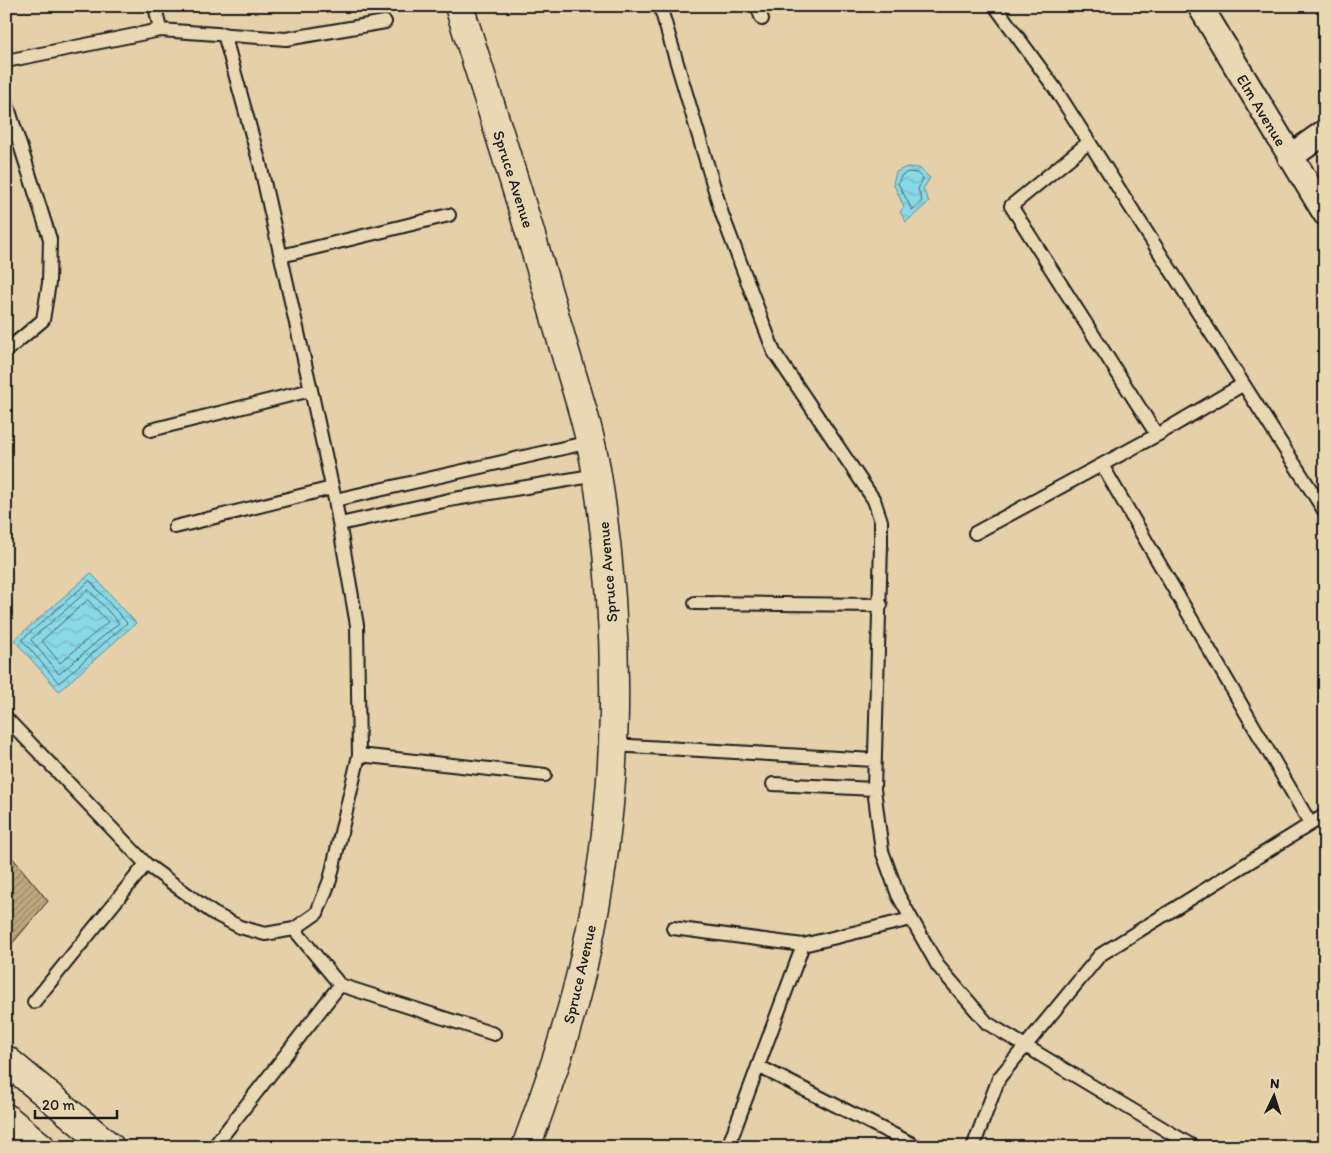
<svg xmlns="http://www.w3.org/2000/svg" width="1331" height="1153" font-family="Itim,sans-serif">
  <style>
    .water { fill: url(#water-waves); stroke: #5d8d95 }
    .lines { fill: none; stroke-linecap: round; stroke-linejoin: round }
    .shore { stroke: #48676d; stroke-width: 1 }
    .building { fill: url(#building-hatch); stroke: #1c1c1c }
    .service-casing { stroke: #1c1c1c; stroke-width: 16 }
    .minor-casing { stroke: #1c1c1c; stroke-width: 28 }
    .tertiary-casing { stroke: #1c1c1c; stroke-width: 31 }
    .secondary-casing { stroke: #1c1c1c; stroke-width: 31 }
    .service { stroke: #ead7b4; stroke-width: 12 }
    .minor { stroke: #ead7b4; stroke-width: 24 }
    .tertiary { stroke: #ead7b4; stroke-width: 28 }
    .secondary { stroke: #ead7b4; stroke-width: 28 }
    .labels { text-anchor: middle; stroke-width: 4; stroke-linejoin: round; paint-order: stroke }
    .street-label { font-size: 16px; fill: #1c1c1c; stroke: #ead7b4 }
  </style>
  <defs>
    <pattern id="water-waves" width="16" height="10" patternUnits="userSpaceOnUse" patternTransform="scale(1.25)"><rect width="16" height="10" fill="#89d8e6"/><path d="M0 5q4-4 8 0t8 0" fill="none" stroke="#76b9c5"/></pattern>
    <pattern id="building-hatch" width="6" height="6" patternUnits="userSpaceOnUse" patternTransform="scale(1.25)"><rect width="6" height="6" fill="#bea77e"/><path d="M-1 1l2-2M0 6l6-6M5 7l2-2" fill="none" stroke="#9a8766"/></pattern>
  </defs>
  <rect width="100%" height="100%" fill="#e6d0aa"/>
  <filter id="ink" filterUnits="userSpaceOnUse"><feTurbulence type="fractalNoise" baseFrequency=".02" numOctaves="2"/><feDisplacementMap in="SourceGraphic" scale="10" xChannelSelector="R" yChannelSelector="G"/><feConvolveMatrix kernelMatrix="1 2 1 2 8 2 1 2 1" color-interpolation-filters="sRGB"/></filter>
  <g filter="url(#ink)">
    <!-- water -->
    <path class="water" d="M907 167 919 168 930 178 923 189 929 202 906 222 900 212 904 207 893 183 896 172Z
      M91 573 136 623 59 691 14 640Z"/>
    <g class="lines">
      <!-- shore -->
      <path class="shore" d="M908 172 917 173 923 179 918 189 922 201 912 210 898 183 901 176Z
        M90 581 127 623 59 683 22 640Z
        M89 590 119 623 59 674 31 640Z
        M88 600 108 622 60 663 42 641Z"/>
    </g>
    <!-- building -->
    <path class="building" d="M6 850 48 901 6 951Z"/>
    <g class="lines">
      <!-- service casing -->
      <g class="service-casing">
        <path id="service" d="M155 6 160 30
          M660 6 722 214 774 352 874 500 881 521V545L874 789 882 851 898 895 938 966 987 1023 1194 1147
          M757 6 762 19
          M995 6 1054 87 1325 512
          M6 61 160 30 286 39 385 22
          M6 101 50 239 49 283 43 320 6 351
          M1088 143 1011 206 1157 435
          M281 256 449 215
          M151 430 311 390
          M1102 465 1310 823
          M335 500 590 442
          M340 524 449 500 597 475
          M175 527 332 488
          M975 533 1157 435 1242 385
          M695 603 881 605
          M6 718 146 864 213 913 240 927 265 934 294 929 317 913 330 880 359 755 357 625 335 500 311 390 260 164 224 34
          M612 745 873 760
          M359 755 545 775
          M773 784 874 789
          M673 928 803 945 911 919
          M294 929 340 985 494 1034
          M34 1002 146 864
          M758 1066 918 1147
          M216 1144 340 985
          M728 1147 803 945
          M973 1147 999 1078 1100 955 1325 815"/>
      </g>
      <!-- minor casing -->
      <g class="minor-casing">
        <path id="minor" d="M1200 6 1325 213
          M1290 157 1325 132"/>
      </g>
      <!-- tertiary casing -->
      <g class="tertiary-casing">
        <path id="tertiary" d="M459 6C494 117 530 227 561 338 574 383 590 429 597 475 622 633 621 799 585 956 571 1021 549 1084 526 1147"/>
      </g>
      <!-- secondary casing -->
      <g class="secondary-casing">
        <path id="secondary" d="M6 1060 110 1147
          M6 1118 41 1147"/>
      </g>
      <!-- service -->
      <use href="#service" class="service"/>
      <!-- minor -->
      <use href="#minor" class="minor"/>
      <!-- tertiary -->
      <use href="#tertiary" class="tertiary"/>
      <!-- secondary -->
      <use href="#secondary" class="secondary"/>
    </g>
  </g>
  <g class="labels">
    <!-- street labels -->
    <g class="street-label">
      <text transform="translate(1262 110) rotate(59)" y="6">Elm Avenue</text>
      <text transform="translate(514 179) rotate(72)" y="6">Spruce Avenue</text>
      <text transform="translate(607 572) rotate(-95)" y="6">Spruce Avenue</text>
      <text transform="translate(579 974) rotate(-77)" y="6">Spruce Avenue</text>
    </g>
  </g>
  <!-- margin -->
  <rect width="1331" height="1153" fill="none" stroke="#ead7b4" stroke-width="25"/>
  <rect x="12" y="12" width="1306" height="1128" fill="none" stroke="#1c1c1c" stroke-width="2" filter="url(#ink)"/>
  <!-- north arrow -->
  <g transform="translate(1274 1096) rotate(4)" stroke="#ead7b4" stroke-width="4" paint-order="stroke">
  <path d="M0-4L9 19L0 12L-9 19Z" fill="#1c1c1c"/>
  <text y="-8" font-size="14" font-weight="bold" text-anchor="middle" fill="#1c1c1c">N</text>
  </g>
  <!-- scale -->
  <path d="M35 1110v8h82v-8" fill="none" stroke="#1c1c1c" stroke-width="2.5"/>
  <text x="42" y="1110" font-size="15" fill="#1c1c1c" stroke="#ead7b4" stroke-width="4" paint-order="stroke">20 m</text>
</svg>
